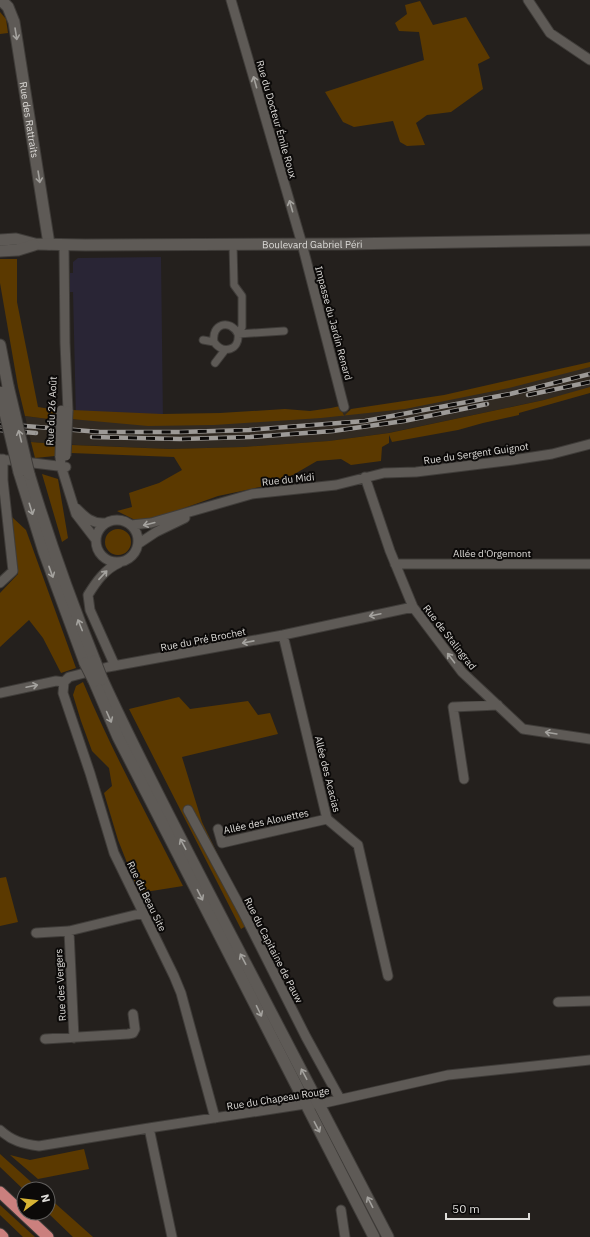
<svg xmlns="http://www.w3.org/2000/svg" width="590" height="1237" font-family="'IBM Plex Sans',sans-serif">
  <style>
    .commercial { fill: #292535 }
    .built { fill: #312a22 }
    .green { fill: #5b3900 }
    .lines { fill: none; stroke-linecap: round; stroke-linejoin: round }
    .pedestrian-casing { stroke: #3f3c39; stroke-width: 9 }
    .minor-casing { stroke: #3f3c39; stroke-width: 11 }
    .secondary-casing { stroke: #3f3c39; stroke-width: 13 }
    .trunk-casing { stroke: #3f3c39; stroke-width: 13 }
    .pedestrian { stroke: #5e5a56; stroke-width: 7 }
    .minor { stroke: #5e5a56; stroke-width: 9 }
    .secondary { stroke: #5e5a56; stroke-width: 11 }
    .trunk { stroke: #cb807e; stroke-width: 11 }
    .rail-casing { stroke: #9d9a97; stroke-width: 4.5 }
    .rail { stroke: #0c0a09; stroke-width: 3; stroke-dasharray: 9; stroke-linecap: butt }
    .minor-bridge-casing { stroke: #3f3c39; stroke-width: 11; stroke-linecap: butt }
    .secondary-bridge-casing { stroke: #3f3c39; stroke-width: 13; stroke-linecap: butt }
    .minor-bridge { stroke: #5e5a56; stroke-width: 9 }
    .secondary-bridge { stroke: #5e5a56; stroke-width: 11 }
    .oneway { stroke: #a4a29e }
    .labels { text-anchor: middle; stroke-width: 4; stroke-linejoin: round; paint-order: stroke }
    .street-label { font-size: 10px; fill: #dedcd9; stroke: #0c0a09 }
  </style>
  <rect width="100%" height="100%" fill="#24201d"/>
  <!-- commercial -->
  <path class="commercial" d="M161 257 163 422 76 419 73 292H70V273H73V262L78 258Z"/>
  <!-- built -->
  <path class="built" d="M590 366V388L544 400 388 433 329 441 243 447 170 449 55 444 31 442 25 416 56 420 342 412 431 400Z"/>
  <!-- green -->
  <path class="green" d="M420 1 433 25 466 17 490 58 478 64 483 89 451 112 427 115 416 123 425 145 407 146 400 142 393 121 354 127 343 122 325 92 424 60 419 32 399 31 395 23 407 14 405 5Z
    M0 12 6 19 8 33 0 34Z
    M0 259H17V302L38 407 56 410V420L25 416 18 387 0 283Z
    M590 362V367L509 388 405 409 321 418 214 425 148 426 71 419 72 410 162 414 220 413 285 409 310 411 331 408 340 406 344 416 351 409 444 395Z
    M590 387V393L519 413V415L483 423 458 430 392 442 389 435V443L382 447 381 461 351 465 341 459 317 461 279 483 218 496 145 522 133 519 117 511 132 507 129 493 159 483 182 470 174 457 71 453 72 445 170 449 243 447 329 441 389 433 544 400Z
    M31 442 55 444V456L35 458Z
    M42 474 58 479 68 538 62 542Z
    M12 517 26 530 76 668 61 673 43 638 29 620 0 647V593L18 574Z
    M105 542a13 13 0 1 1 26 0a13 13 0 1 1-26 0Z
    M83 682C112 752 149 818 183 886L139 893 118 840 104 793 112 786 109 768 92 751 81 721 73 695 76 686Z
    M179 697 190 709 248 701 258 715 270 713 278 734 182 757 202 822 251 923 241 929 129 709Z
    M6 877 18 922 0 926V878Z
    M84 1149 89 1169 38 1179 10 1155 30 1160Z
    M0 1154 39 1189 24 1190 0 1167Z
    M48 1197 93 1237H73L48 1213Z
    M0 1205 35 1237H23L0 1215Z"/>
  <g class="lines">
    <!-- pedestrian casing -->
    <g class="pedestrian-casing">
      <path id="pedestrian" d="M233 244 234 285 242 296V327L238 334
        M238 334 284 331
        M203 340 214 342C223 355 240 350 238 334 230 318 211 324 214 342
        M215 363 225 350"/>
    </g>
    <!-- minor casing -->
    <g class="minor-casing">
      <path id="minor" d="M231 0 302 244 344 407
        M528 0 550 33 590 60
        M64 245 65 343 68 411
        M60 456 61 466 76 514 96 540
        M0 459 66 467
        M365 477 390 551 413 607 462 672 523 729 590 739
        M76 508C85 517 92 524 105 523
        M96 541a21 21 0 1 1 42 0a21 21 0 1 1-42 0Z
        M131 525 151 523 252 494 336 485 384 473 416 472 513 460 552 454 590 444
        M138 544 156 532 185 518
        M395 564H590
        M0 583 13 571 3 480V459
        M283 635 327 819 358 845 388 976
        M115 666 90 610 88 595C96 582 105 569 119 563
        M0 693 56 681 64 682
        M464 779 453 707 498 705
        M188 810 243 912 306 1037 340 1099
        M218 829 222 843 327 819
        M69 931 74 1038
        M36 933 69 931 143 913
        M558 1002 590 1001
        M45 1039 128 1034 133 1033 135 1029 133 1014
        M215 1118 181 993 174 976 114 853 90 773 63 693 64 682 69 677 108 667 283 635 413 607
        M0 1130C12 1141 23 1144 39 1146L149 1128
        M341 1210 345 1237
        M172 1237 149 1128 305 1104H320L448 1075 590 1060"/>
    </g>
    <!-- secondary casing -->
    <g class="secondary-casing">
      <g id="secondary">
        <path id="s1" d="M1 0 8 7 14 22 49 244"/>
        <path id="s2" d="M0 240 16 239 35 244 85 245 345 244 590 240"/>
        <path d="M0 251 18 250 34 245"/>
        <path d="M0 345 8 386"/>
        <path d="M19 472 44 552 85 663"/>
        <path d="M29 474C48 537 70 599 95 661"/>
        <path d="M102 679C140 762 183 843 225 924 279 1028 334 1132 388 1237"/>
        <path d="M94 681 118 737 374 1237"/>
      </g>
    </g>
    <!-- trunk casing -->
    <g class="trunk-casing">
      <path id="trunk" d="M0 1192 48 1237
        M0 1234 3 1237"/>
    </g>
    <!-- pedestrian -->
    <use href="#pedestrian" class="pedestrian"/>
    <!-- minor -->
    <use href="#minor" class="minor"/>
    <!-- secondary -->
    <use href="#secondary" class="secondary"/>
    <!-- trunk -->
    <use href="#trunk" class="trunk"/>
    <!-- rail casing -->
    <g class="rail-casing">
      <path id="rail" d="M528 395 590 382
        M0 424 100 432H180L249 430 365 421 510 394 590 374
        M0 430 36 433
        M92 437 180 439 250 437 333 431 404 421 487 404"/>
    </g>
    <!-- rail -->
    <use href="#rail" class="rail"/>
    <!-- minor-bridge casing -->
    <g class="minor-bridge-casing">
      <path id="minor-bridge" d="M60 456 61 410
        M66 456 68 411"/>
    </g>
    <!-- secondary-bridge casing -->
    <g class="secondary-bridge-casing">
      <path id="secondary-bridge" d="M8 386 29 474
        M0 392 19 472
        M95 661 102 679
        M85 663 94 681"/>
    </g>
    <!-- minor-bridge -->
    <use href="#minor-bridge" class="minor-bridge"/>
    <!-- secondary-bridge -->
    <use href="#secondary-bridge" class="secondary-bridge"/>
  </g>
  <!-- one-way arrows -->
  <defs><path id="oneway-shaft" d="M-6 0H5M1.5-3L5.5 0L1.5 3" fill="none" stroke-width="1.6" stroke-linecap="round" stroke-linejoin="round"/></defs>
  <g class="oneway">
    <use href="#oneway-shaft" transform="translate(16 34) rotate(81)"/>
    <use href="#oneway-shaft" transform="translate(255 82) rotate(-106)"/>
    <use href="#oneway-shaft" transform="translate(39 177) rotate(81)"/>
    <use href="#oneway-shaft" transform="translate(291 206) rotate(-106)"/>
    <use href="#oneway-shaft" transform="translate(20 436) rotate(-104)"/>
    <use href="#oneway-shaft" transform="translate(31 509) rotate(73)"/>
    <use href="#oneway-shaft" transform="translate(149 524) rotate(166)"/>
    <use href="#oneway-shaft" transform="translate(51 572) rotate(70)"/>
    <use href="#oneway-shaft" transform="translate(103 575) rotate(-47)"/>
    <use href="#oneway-shaft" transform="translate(375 615) rotate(168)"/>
    <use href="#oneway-shaft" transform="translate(80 625) rotate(-112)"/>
    <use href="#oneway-shaft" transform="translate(248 642) rotate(169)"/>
    <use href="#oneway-shaft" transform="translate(451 658) rotate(-127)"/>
    <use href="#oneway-shaft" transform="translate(32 686) rotate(-12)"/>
    <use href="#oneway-shaft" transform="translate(109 717) rotate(66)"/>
    <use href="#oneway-shaft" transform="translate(551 733) rotate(-171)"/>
    <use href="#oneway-shaft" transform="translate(183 844) rotate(-118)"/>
    <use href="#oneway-shaft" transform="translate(200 895) rotate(63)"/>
    <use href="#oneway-shaft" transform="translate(243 959) rotate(-118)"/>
    <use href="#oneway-shaft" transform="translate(259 1011) rotate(64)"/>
    <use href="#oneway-shaft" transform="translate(304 1074) rotate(-118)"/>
    <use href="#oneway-shaft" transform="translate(317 1127) rotate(62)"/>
    <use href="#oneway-shaft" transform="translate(370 1202) rotate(-117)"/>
  </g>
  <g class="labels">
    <!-- street labels -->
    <g class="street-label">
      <text transform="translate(277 119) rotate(74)" y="4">Rue du Docteur Émile Roux</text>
      <text dy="4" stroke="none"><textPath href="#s1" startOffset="125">Rue des Rattraits</textPath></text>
      <text dy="4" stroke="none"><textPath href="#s2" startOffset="313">Boulevard Gabriel Péri</textPath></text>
      <text transform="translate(334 323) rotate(75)" y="4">Impasse du Jardin Renard</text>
      <text transform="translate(51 411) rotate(-87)" y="4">Rue du 26 Août</text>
      <text transform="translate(476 453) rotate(-8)" y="4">Rue du Sergent Guignot</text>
      <text transform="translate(288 479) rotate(-6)" y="4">Rue du Midi</text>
      <text x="492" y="557">Allée d'Orgemont</text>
      <text transform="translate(450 637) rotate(52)" y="4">Rue de Stalingrad</text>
      <text transform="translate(203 639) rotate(-11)" y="4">Rue du Pré Brochet</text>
      <text transform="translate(328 774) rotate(76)" y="4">Allée des Acacias</text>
      <text transform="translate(266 821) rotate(-12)" y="4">Allée des Alouettes</text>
      <text transform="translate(147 896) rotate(64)" y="4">Rue du Beau Site</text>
      <text transform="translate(274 950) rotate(63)" y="4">Rue du Capitaine de Pauw</text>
      <text transform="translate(60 985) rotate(-93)" y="4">Rue des Vergers</text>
      <text transform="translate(278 1098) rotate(-9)" y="4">Rue du Chapeau Rouge</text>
    </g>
  </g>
  <!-- north arrow -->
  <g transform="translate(36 1201) rotate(75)"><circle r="19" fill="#0c0a09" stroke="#605e5c"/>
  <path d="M0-3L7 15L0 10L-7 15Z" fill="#d8b434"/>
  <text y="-6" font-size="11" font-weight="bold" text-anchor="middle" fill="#dedcd9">N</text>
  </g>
  <!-- scale -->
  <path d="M446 1213v6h83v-6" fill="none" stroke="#dedcd9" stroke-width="2"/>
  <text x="452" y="1213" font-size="12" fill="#dedcd9" stroke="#0c0a09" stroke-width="3" paint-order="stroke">50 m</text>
</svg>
